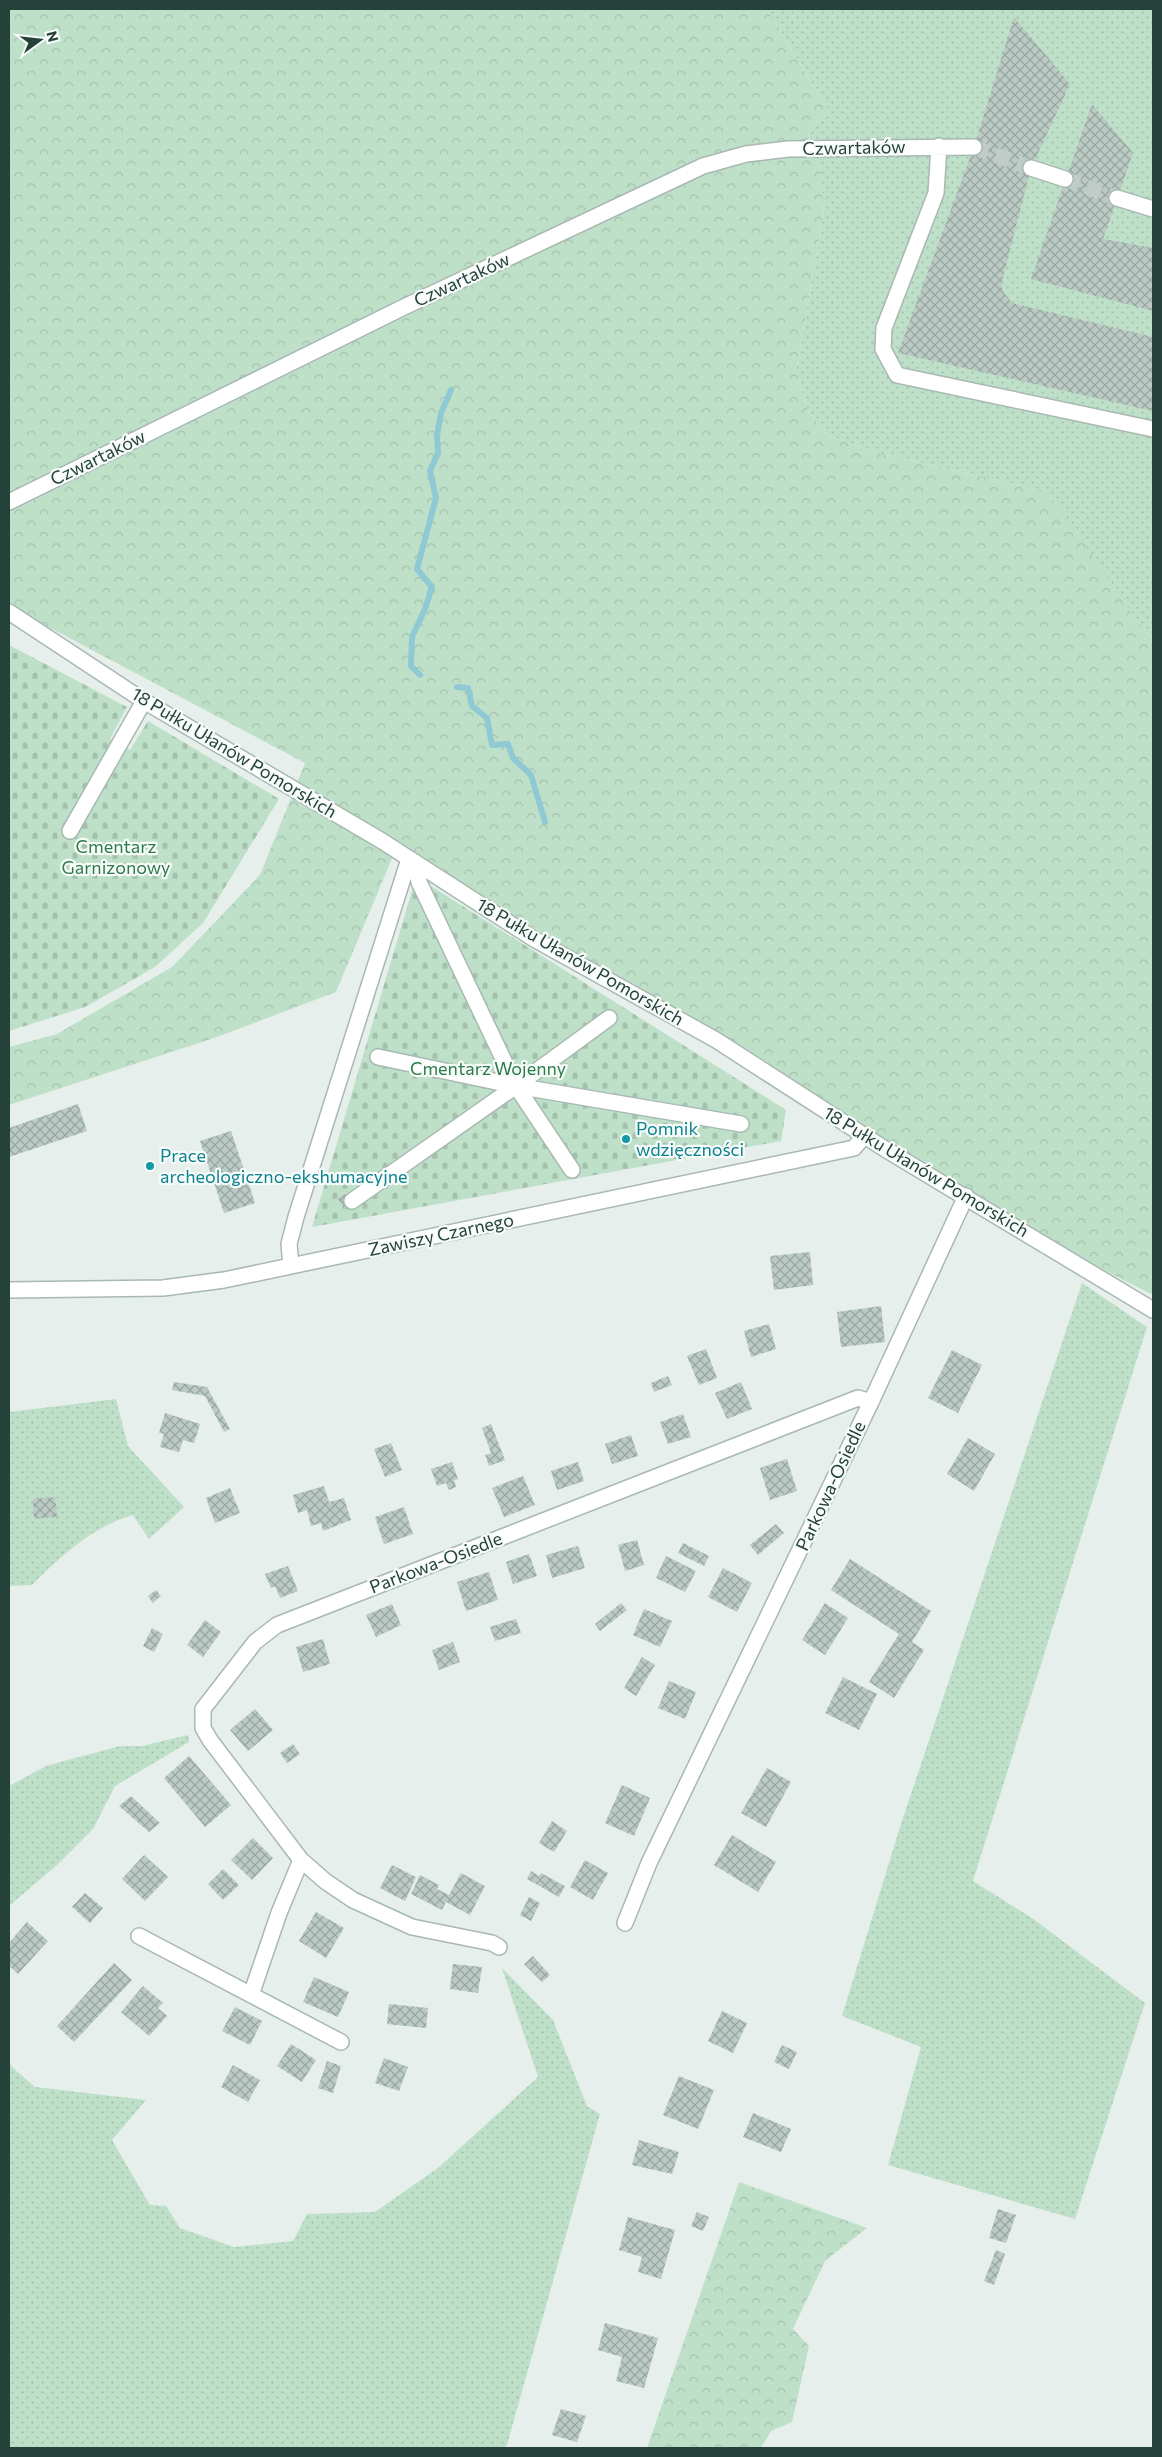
<svg xmlns="http://www.w3.org/2000/svg" width="1162" height="2457" font-family="Commissioner,sans-serif">
  <style>
    .grass { fill: url(#grass-dots) }
    .forest { fill: url(#forest-crowns) }
    .cemetery { fill: url(#cemetery-stones) }
    .lines { fill: none; stroke-linecap: round; stroke-linejoin: round }
    .stream { stroke: #8ec9d4; stroke-width: 6 }
    .building { fill: url(#building-cross-hatch) }
    .minor-tunnel { stroke: #bfccc8; stroke-width: 15; stroke-dasharray: 15 8; stroke-linecap: butt }
    .minor-casing { stroke: #a8b8b2; stroke-width: 18 }
    .minor { stroke: #fff; stroke-width: 15 }
    .culture-dot { fill: #0f9aa8; stroke: #f7fbf9; stroke-width: 2 }
    .labels { text-anchor: middle; stroke-width: 4.5; stroke-linejoin: round; paint-order: stroke }
    .street-label { font-size: 18px; fill: #24423a; stroke: #f7fbf9 }
    .park-label { font-size: 18px; fill: #2d7a4b; stroke: #f7fbf9 }
    .culture-label { font-size: 18px; fill: #0d838f; stroke: #f7fbf9; text-anchor: start }
  </style>
  <defs>
    <pattern id="grass-dots" width="8" height="8" patternUnits="userSpaceOnUse" patternTransform="scale(1.25)"><rect width="8" height="8" fill="#bfe0c8"/><path d="M2 2h.1M6 6h.1" fill="none" stroke="#a4c1ad" stroke-width="1.8" stroke-linecap="round"/></pattern>
    <pattern id="forest-crowns" width="20" height="18" patternUnits="userSpaceOnUse" patternTransform="scale(1.25)"><rect width="20" height="18" fill="#bfe0c8"/><path d="M2 6a3 3 0 1 1 6 0M12 15a3 3 0 1 1 6 0" fill="none" stroke="#a4c1ad"/></pattern>
    <pattern id="cemetery-stones" width="16" height="16" patternUnits="userSpaceOnUse" patternTransform="scale(1.25)"><rect width="16" height="16" fill="#bfe0c8"/><path d="M2 7V4a2 2 0 0 1 4 0v3zM10 15v-3a2 2 0 0 1 4 0v3z" fill="#a4c1ad"/></pattern>
    <pattern id="building-cross-hatch" width="8" height="8" patternUnits="userSpaceOnUse" patternTransform="scale(1.25)"><rect width="8" height="8" fill="#bbcac4"/><path d="M0 0l8 8M0 8l8-8" fill="none" stroke="#98a6a0"/></pattern>
  </defs>
  <rect width="100%" height="100%" fill="#e6efeb"/>
  <!-- grass -->
  <path class="grass" d="M767 9H1153V639L1138 622 1045 491 882 454 827 435 808 411 796 372 824 211 820 170 808 134 829 111Z
    M1082 1283 1147 1327 973 1881 1032 1918 1145 2003 1075 2219 888 2165 921 2047 842 2016 900 1827Z
    M116 1399 128 1446 184 1507 149 1539 133 1515C93 1526 61 1556 32 1585L9 1586V1412Z
    M188 1735 189 1742 115 1786 93 1829 57 1865 9 1906V1786L46 1766 120 1746H142Z
    M502 1968 553 2020 587 2106 600 2114 506 2448H9V2062L13 2068 35 2087 146 2100 112 2140 150 2205 166 2206 180 2228 234 2247 293 2241 307 2214 375 2212 438 2168 538 2077Z"/>
  <!-- forest -->
  <path class="forest" d="M9 9H767L829 111 808 134 820 170 824 211 796 372 808 411 827 435 882 454 1045 491 1064 514 1138 622 1153 639V1295L1090 1263 820 1104 755 1055 604 971 398 844 336 992 214 1038 9 1105V1047L57 1034 172 967 260 875 305 763 9 606Z
    M739 2182 867 2228 825 2261 793 2329 809 2346 792 2422 771 2431 761 2448H647Z"/>
  <!-- cemetery -->
  <path class="cemetery" d="M9 645 127 707 110 739 130 750 148 721 279 799 203 923 155 967 85 1007 9 1031Z
    M423 881 786 1110 781 1141 312 1227 414 884Z"/>
  <g class="lines">
    <!-- stream -->
    <path class="stream" d="M420 675 411 666 412 637 425 609 432 587 417 569 436 498 430 471 438 453 437 436 441 413 451 390
      M457 687 468 688 472 706 487 718 492 745 508 744 513 758 531 775 545 822"/>
  </g>
  <!-- building -->
  <path class="building" d="M1014 17 1070 84 1031 168 1001 285 1004 293 1012 303 1153 337V411L898 353 974 147Z
    M1092 104 1133 153 1103 239 1153 248V311L1031 279Z
    M78 1104 87 1131 9 1157V1128Z
    M231 1131 255 1203 224 1213 200 1141Z
    M345 1194 353 1205 346 1210 338 1199Z
    M810 1252 813 1285 774 1290 770 1256Z
    M881 1306 885 1342 841 1347 837 1312Z
    M769 1324 776 1349 751 1357 744 1331Z
    M706 1349 717 1378 699 1385 687 1356Z
    M952 1350 982 1365 958 1413 928 1398Z
    M668 1376 672 1385 654 1392 651 1383Z
    M174 1382 207 1387 230 1429 224 1432 205 1396 172 1390Z
    M741 1382 752 1409 727 1419 715 1393Z
    M165 1413 200 1424 194 1443 183 1440 179 1452 160 1447 164 1434 159 1433Z
    M683 1414 691 1437 668 1444 660 1422Z
    M491 1424 505 1460 489 1466 485 1455 491 1453 482 1428Z
    M631 1435 638 1456 612 1464 605 1444Z
    M968 1438 995 1454 974 1491 947 1474Z
    M391 1443 402 1470 385 1477 374 1449Z
    M787 1459 797 1491 770 1500 760 1468Z
    M452 1462 458 1479 454 1480 456 1487 449 1490 446 1483 437 1486 431 1469Z
    M578 1462 584 1481 557 1490 551 1471Z
    M523 1476 535 1505 504 1517 492 1488Z
    M324 1486 329 1502 344 1498 351 1520 323 1531 321 1523 311 1526 307 1510 298 1513 293 1495Z
    M230 1488 240 1513 215 1523 206 1498Z
    M55 1497 57 1517 34 1519 33 1499Z
    M404 1507 413 1534 384 1544 375 1517Z
    M776 1524 784 1533 758 1555 750 1545Z
    M637 1540 644 1565 625 1571 618 1545Z
    M683 1543 709 1556 704 1566 678 1553Z
    M578 1546 585 1568 552 1578 546 1555Z
    M529 1554 537 1576 513 1584 506 1562Z
    M666 1556 696 1571 685 1592 656 1578Z
    M850 1559 931 1611 912 1642 924 1650 894 1698 869 1682 899 1634 831 1590Z
    M288 1566 298 1591 280 1598 275 1586 271 1588 265 1574Z
    M723 1568 752 1583 737 1612 708 1597Z
    M489 1572 498 1600 466 1611 457 1582Z
    M156 1590 161 1596 153 1603 148 1596Z
    M621 1603 627 1610 600 1631 595 1624Z
    M825 1603 848 1618 825 1655 802 1640Z
    M392 1604 401 1625 376 1637 366 1615Z
    M644 1609 672 1621 660 1647 633 1635Z
    M516 1619 521 1633 495 1641 490 1627Z
    M205 1620 221 1632 203 1657 187 1645Z
    M152 1628 163 1634 154 1652 143 1646Z
    M323 1639 330 1664 303 1672 296 1647Z
    M453 1642 460 1662 439 1670 432 1650Z
    M642 1657 655 1665 636 1696 624 1688Z
    M843 1677 877 1694 859 1730 825 1713Z
    M669 1681 696 1692 685 1719 658 1708Z
    M255 1709 273 1730 248 1751 230 1730Z
    M293 1744 300 1754 287 1763 280 1753Z
    M189 1756 231 1805 205 1827 164 1778Z
    M767 1768 791 1782 766 1827 741 1813Z
    M622 1785 650 1798 634 1836 605 1823Z
    M131 1796 160 1823 149 1832 119 1806Z
    M552 1821 567 1831 554 1852 539 1843Z
    M732 1835 776 1862 758 1892 714 1865Z
    M253 1838 273 1858 252 1880 231 1860Z
    M144 1855 168 1877 145 1901 122 1879Z
    M585 1860 608 1873 593 1900 570 1887Z
    M392 1865 416 1877 405 1901 380 1888Z
    M223 1869 239 1885 223 1900 208 1884Z
    M531 1871 539 1876 541 1873 565 1886 559 1897 527 1879Z
    M461 1873 485 1886 470 1915 446 1902 442 1910 411 1894 420 1875 439 1885 437 1889 449 1895Z
    M85 1893 103 1908 90 1923 72 1907Z
    M529 1897 540 1903 531 1921 520 1915Z
    M316 1912 344 1928 326 1958 299 1941Z
    M27 1922 48 1941 18 1974 9 1966V1943Z
    M533 1956 550 1975 542 1982 524 1964Z
    M114 1963 132 1980 74 2042 57 2026Z
    M453 1964 482 1967 478 1993 450 1989Z
    M314 1977 349 1992 338 2017 303 2002Z
    M143 1986 163 2003 158 2008 167 2016 149 2036 121 2012Z
    M389 2004 428 2008 426 2028 387 2024Z
    M235 2007 262 2021 250 2045 222 2031Z
    M722 2011 747 2023 733 2053 708 2041Z
    M291 2044 316 2060 302 2082 277 2066Z
    M782 2045 797 2052 789 2069 774 2062Z
    M384 2058 408 2067 399 2091 375 2083Z
    M327 2061 341 2066 333 2093 318 2088Z
    M233 2065 260 2080 248 2102 221 2087Z
    M679 2076 714 2090 698 2129 663 2115Z
    M753 2113 791 2129 781 2152 743 2137Z
    M639 2140 679 2152 672 2174 632 2165Z
    M998 2209 1016 2215 1006 2243 989 2238Z
    M697 2212 709 2217 703 2231 691 2226Z
    M628 2217 675 2230 661 2279 638 2272 642 2257 619 2250Z
    M996 2250 1005 2254 994 2285 984 2281Z
    M605 2323 658 2338 644 2388 616 2381 622 2357 598 2350Z
    M561 2409 586 2416 577 2442 552 2435Z"/>
  <g class="lines">
    <!-- minor-tunnel -->
    <path class="minor-tunnel" d="M974 147 1031 168
      M1065 179 1117 198"/>
    <!-- minor casing -->
    <g class="minor-casing">
      <path id="minor" d="M939 146 936 193 884 328 883 349 897 375 1153 429
        M1031 168 1065 179
        M1117 198 1153 209
        M9 502 404 307 703 166 746 154 788 149 974 147
        M9 612 144 701 382 841 534 939 716 1040 885 1149 1153 1310
        M70 831 144 701
        M415 862 419 882 516 1086 572 1170
        M378 1057 516 1086 741 1124
        M352 1201 516 1086 609 1018
        M291 1266 289 1244 296 1217 409 859
        M9 1290 163 1288 224 1280 854 1148 864 1136
        M625 1923 649 1863 871 1402
        M139 1936 341 2042
        M499 1947 492 1943 412 1927 353 1900 325 1881 301 1860 210 1740 203 1728V1709L255 1642 277 1625 858 1398 871 1402 966 1196
        M251 1995 279 1913 301 1860"/>
    </g>
    <!-- minor -->
    <use href="#minor" class="minor"/>
  </g>
  <!-- markers -->
  <g class="culture-dot">
    <circle cx="626" cy="1139" r="5"/>
    <circle cx="150" cy="1166" r="5"/>
  </g>
  <g class="labels">
    <!-- street labels -->
    <g class="street-label">
      <text transform="translate(854 148) rotate(-1)" y="6">Czwartaków</text>
      <text transform="translate(462 280) rotate(-25)" y="6">Czwartaków</text>
      <text transform="translate(98 458) rotate(-26)" y="6">Czwartaków</text>
      <text transform="translate(234 753) rotate(31)" y="6">18 Pułku Ułanów Pomorskich</text>
      <text transform="translate(580 962) rotate(30)" y="6">18 Pułku Ułanów Pomorskich</text>
      <text transform="translate(926 1172) rotate(31)" y="6">18 Pułku Ułanów Pomorskich</text>
      <text transform="translate(441 1235) rotate(-12)" y="6">Zawiszy Czarnego</text>
      <text transform="translate(831 1486) rotate(-65)" y="6">Parkowa-Osiedle</text>
      <text transform="translate(436 1563) rotate(-21)" y="6">Parkowa-Osiedle</text>
    </g>
    <!-- park labels -->
    <g class="park-label">
      <text x="116" y="853">Cmentarz<tspan x="116" dy="21">Garnizonowy</tspan></text>
      <text x="488" y="1075">Cmentarz Wojenny</text>
    </g>
    <!-- culture labels -->
    <g class="culture-label">
      <text x="636" y="1135">Pomnik<tspan x="636" dy="21">wdzięczności</tspan></text>
      <text x="160" y="1162">Prace<tspan x="160" dy="21">archeologiczno-ekshumacyjne</tspan></text>
    </g>
  </g>
  <!-- border -->
  <rect width="1162" height="2457" fill="none" stroke="#24423a" stroke-width="20"/>
  <!-- north arrow -->
  <g transform="translate(40 40) rotate(75)" stroke="#f7fbf9" stroke-width="4" paint-order="stroke">
  <path d="M0-4L9 19L0 12L-9 19Z" fill="#24423a"/>
  <text y="-8" font-size="14" font-weight="bold" text-anchor="middle" fill="#24423a">N</text>
  </g>
</svg>
